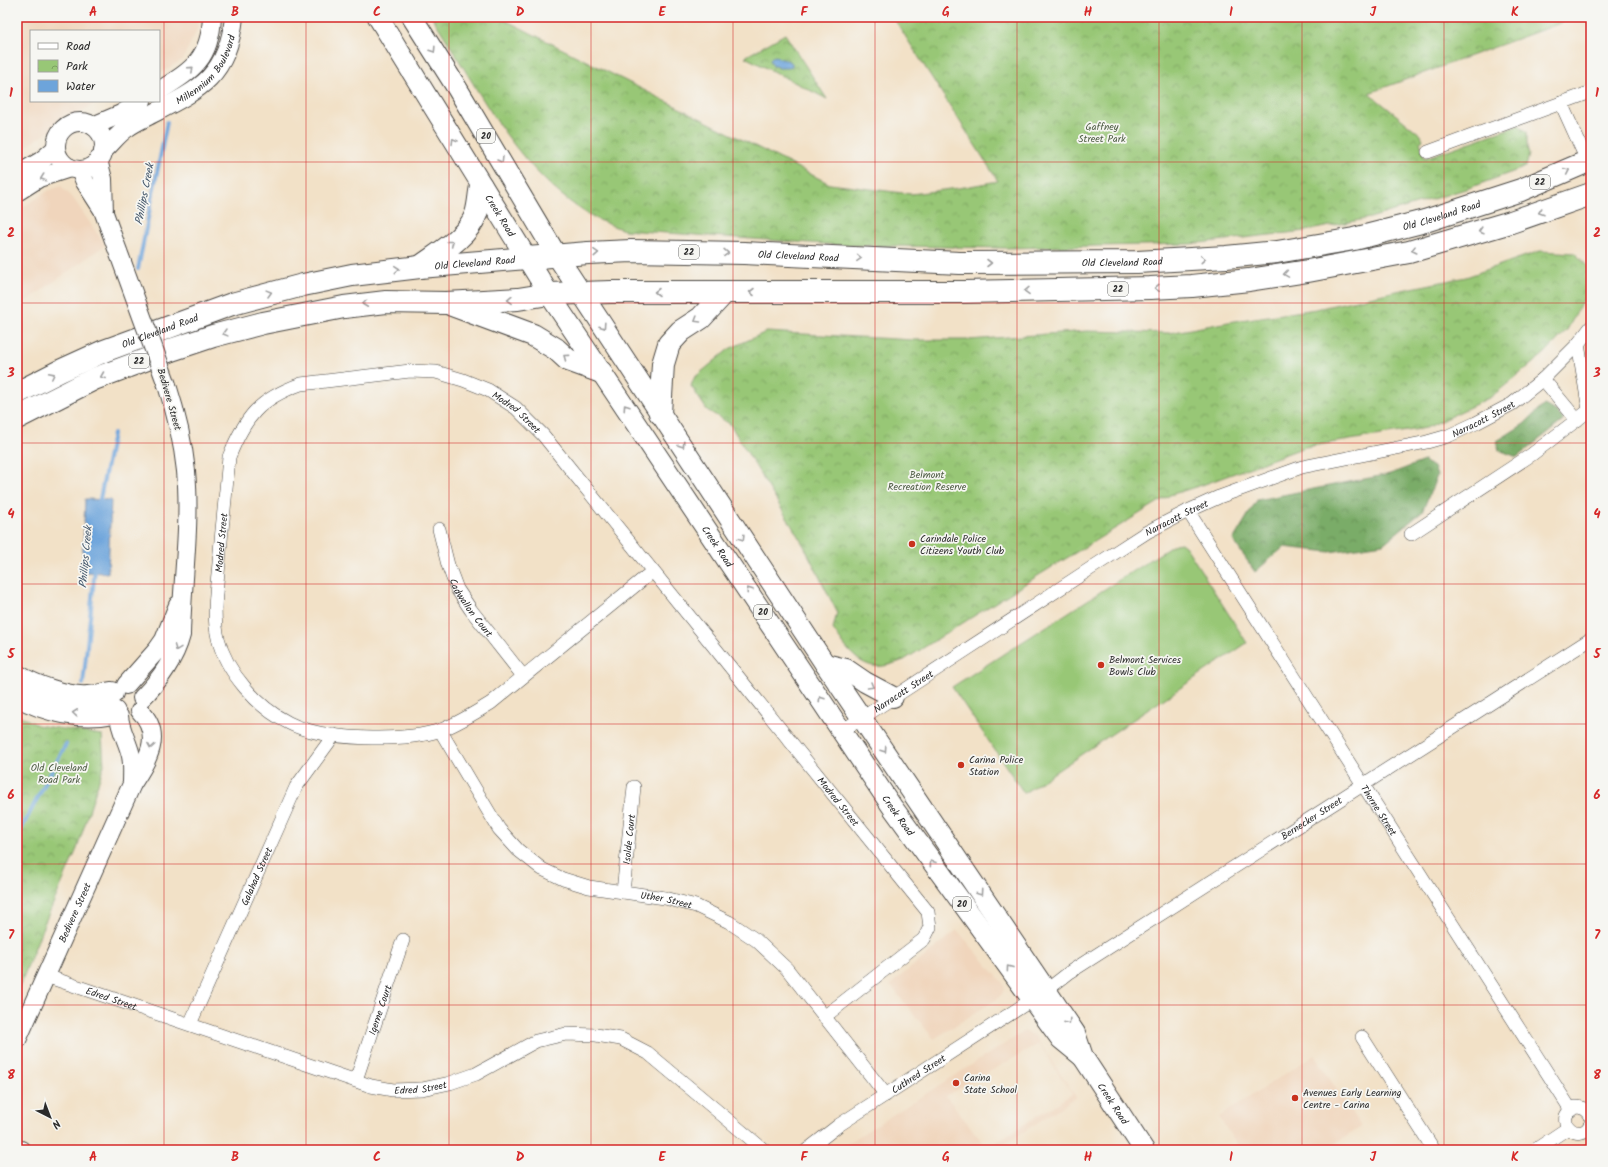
<svg xmlns="http://www.w3.org/2000/svg" width="1608" height="1167" font-family="Kalam,sans-serif">
  <style>
    .built { fill: #f0d5bc; fill-rule: evenodd }
    .forest { fill: url(#forest-crowns); stroke: #526c49 }
    .park { fill: url(#park-crowns); stroke: #627950 }
    .pitch { fill: #98c776; stroke: #627950 }
    .water { fill: #6da4db; stroke: #4c6883 }
    .lines { fill: none; stroke-linecap: round; stroke-linejoin: round }
    .stream { stroke: #6da4db; stroke-width: 4 }
    .street-casing { stroke: #494642; stroke-width: 14 }
    .secondary-casing { stroke: #494642; stroke-width: 20 }
    .primary-casing { stroke: #494642; stroke-width: 22 }
    .highway-casing { stroke: #494642; stroke-width: 24 }
    .street { stroke: #fff; stroke-width: 13 }
    .secondary { stroke: #fff; stroke-width: 18 }
    .primary { stroke: #fff; stroke-width: 20 }
    .highway { stroke: #fff; stroke-width: 22 }
    .secondary-bridge-casing { stroke: #494642; stroke-width: 20; stroke-linecap: butt }
    .secondary-bridge { stroke: #fff; stroke-width: 18 }
    .oneway { stroke: #a0a0a0 }
    .grid { fill: none; stroke: #d62828; stroke-width: 1; stroke-opacity: 0.55 }
    .poi-dot { fill: #c8321e; stroke: #f6f6f2; stroke-width: 1.5 }
    .labels { text-anchor: middle; stroke-width: 3.5; stroke-linejoin: round; paint-order: stroke }
    .shield { fill: #f6f6f2; stroke: #686867; stroke-width: 1 }
    .shield-label { font-size: 9px; font-weight: bold; fill: #2b2b2b }
    .street-label { font-size: 10px; fill: #2b2b2b; stroke: #f6f6f2 }
    .park-label { font-size: 10px; fill: #4c5a42; stroke: #f6f6f2 }
    .poi-label { font-size: 10px; fill: #2b2b2b; stroke: #f6f6f2; text-anchor: start }
    .water-label { font-size: 11px; font-style: italic; fill: #425569; stroke: #f6f6f2 }
    .neatline { fill: none; stroke: #d62828; stroke-width: 1.5 }
    .grid-label { font-size: 13px; text-anchor: middle; font-weight: bold; fill: #d62828 }
  </style>
  <defs>
    <pattern id="forest-crowns" width="20" height="18" patternUnits="userSpaceOnUse"><rect width="20" height="18" fill="#7aac67"/><path d="M2 6a3 3 0 1 1 6 0M12 15a3 3 0 1 1 6 0" fill="none" stroke="#648c55"/></pattern>
    <pattern id="park-crowns" width="20" height="18" patternUnits="userSpaceOnUse"><rect width="20" height="18" fill="#98c776"/><path d="M2 6a3 3 0 1 1 6 0M12 15a3 3 0 1 1 6 0" fill="none" stroke="#7ca261"/></pattern>
  </defs>
  <rect width="100%" height="100%" fill="#f6f6f2"/>
  <filter id="ink" filterUnits="userSpaceOnUse"><feTurbulence type="fractalNoise" baseFrequency=".025" numOctaves="2"/><feDisplacementMap in="SourceGraphic" scale="8" xChannelSelector="R" yChannelSelector="G"/><feConvolveMatrix kernelMatrix="1 2 1 2 8 2 1 2 1" color-interpolation-filters="sRGB"/></filter>
  <filter id="wash" filterUnits="userSpaceOnUse"><feTurbulence type="fractalNoise" baseFrequency=".012" numOctaves="4" result="noise"/><feDisplacementMap in="SourceGraphic" scale="16" xChannelSelector="R" yChannelSelector="G"/><feGaussianBlur stdDeviation="0.9" result="paint"/><feColorMatrix in="noise" values="0 0 0 0 0 0 0 0 0 0 0 0 0 0 0 0 0 1.4 0 .05"/><feComposite in="paint" operator="in"/></filter>
  <g filter="url(#wash)">
    <rect width="100%" height="100%" fill="#f2e1c7"/>
    <!-- built -->
    <path class="built" d="M17 17H198V28L182 60 159 74V31H31V101H116L94 104 17 152Z
      M61 186 73 198 105 245 17 308V211L48 191Z
      M957 930 1002 982 1005 988 1002 994 997 999 934 1039 890 985Z
      M1025 1031 1035 1036 1076 1097 999 1148 1000 1150H837ZM1039 1044 1072 1094 987 1148 946 1096Z
      M1314 1055 1361 1127 1326 1150H1240L1219 1117Z"/>
    <!-- forest -->
    <path class="forest" d="M1544 405 1556 411 1564 420 1517 457 1499 450 1497 441 1524 424Z
      M1424 461 1434 467 1437 476 1422 512 1383 544 1330 552 1284 547 1255 572 1233 540 1257 500 1390 474Z"/>
    <!-- park -->
    <path class="park" d="M432 17H499L830 184 911 194 959 188 998 181 893 17H1577L1369 93 1421 135 1423 140 1420 142 1425 158 1519 125 1527 132V147L1529 154 1526 167 1469 188 1370 218 1305 231 1190 244 1004 248 839 245 624 230C610 225 595 219 583 211 511 163 478 87 432 17Z
      M785 34 827 99 745 57Z
      M1540 251 1575 253 1588 267 1587 293 1567 330 1544 354 1491 397 1426 428 1305 447 1205 484 1170 495 1039 575 904 660C895 663 883 668 873 666 854 662 843 644 833 629L837 612 804 546 730 424 707 410 691 386 694 378 729 349 766 332 914 340H969L1087 331 1169 333 1234 321 1316 309 1392 292 1466 277Z
      M17 714 37 725 102 735 104 765 77 849 45 922 17 993Z"/>
    <!-- pitch -->
    <path class="pitch" d="M1181 543 1186 547 1247 643 1024 793 952 687 1175 544Z
      M1591 1141V1150H1577Z"/>
    <!-- water -->
    <path class="water" d="M776 56C781 61 786 58 792 63V66L789 68H779L777 66H773L770 60 772 57Z
      M85 499 111 500 108 573 82 572Z"/>
    <g class="lines">
      <!-- stream -->
      <path class="stream" d="M138 269 167 122
        M99 504 113 434
        M83 684 95 569
        M17 837 66 744"/>
    </g>
  </g>
  <g filter="url(#ink)">
    <g class="lines">
      <!-- street casing -->
      <g class="street-casing">
        <g id="street">
          <path d="M1561 103 1590 167"/>
          <path d="M1428 152 1591 92"/>
          <path d="M1578 344 1589 410"/>
          <path d="M1543 379 1577 420"/>
          <path id="s1" d="M1188 511 1571 1110"/>
          <path id="s2" d="M439 529 448 565 457 589 471 610 523 676"/>
          <path d="M1411 534 1531 455 1591 409"/>
          <path id="s3" d="M653 571 491 703C475 713 459 723 441 730 404 742 324 741 289 723 258 708 226 672 218 638 212 613 217 587 219 563 222 527 226 492 229 457 245 417 259 399 301 384L410 371 436 372 463 380 488 390 516 408 543 435 928 912 930 927 924 939 824 1017"/>
          <path id="s4" d="M440 730 499 829 518 850 542 869 563 879 589 887 665 898 696 906 729 922 756 940 787 969 886 1095"/>
          <path id="s5" d="M842 731 1096 565 1147 532 1188 511 1219 497 1302 467 1427 442 1448 436 1476 423 1512 404 1543 379 1578 344 1591 327"/>
          <path id="s6" d="M623 892 634 787"/>
          <path id="s7" d="M46 976 371 1086 393 1090 422 1089 450 1083 476 1074 536 1041 566 1034 596 1035 621 1039 648 1053 764 1150"/>
          <path id="s8" d="M190 1024 296 787 334 735"/>
          <path d="M1362 1037 1434 1150"/>
          <path id="s9" d="M356 1080 403 940"/>
          <path d="M1591 1117C1589 1110 1583 1107 1575 1107 1550 1120 1581 1147 1591 1123"/>
          <path id="s10" d="M807 1150 839 1125 1047 990 1070 972 1591 639"/>
          <path d="M1535 1150 1568 1128"/>
        </g>
      </g>
      <!-- secondary casing -->
      <g class="secondary-casing">
        <g id="secondary">
          <path d="M159 91C192 70 210 60 212 17"/>
          <circle cx="80" cy="146" r="24"/>
          <path d="M93 126 121 114 142 101"/>
          <path id="s11" d="M103 151C111 144 118 134 127 128 135 122 145 118 154 113 201 89 228 75 234 17"/>
          <path d="M98 160 103 179 104 213"/>
          <path d="M80 170 85 182 103 210"/>
          <path d="M17 175 41 161 56 148"/>
          <path d="M17 192 39 178 70 168"/>
          <path d="M126 685 157 650 164 640 178 605"/>
          <path d="M142 698C159 681 175 658 181 635 182 581 191 525 186 471 183 442 176 413 167 385"/>
          <path d="M119 716C120 730 128 742 131 756 133 765 132 775 132 784"/>
          <path id="s12" d="M17 1040 132 784C147 761 164 735 140 711"/>
          <path d="M17 1149 21 1150"/>
        </g>
      </g>
      <!-- primary casing -->
      <g class="primary-casing">
        <g id="primary">
          <path id="s13" d="M378 17 549 294 893 808 1061 1039 1083 1057"/>
          <path id="s14" d="M412 17 457 88 557 256 825 664 1075 1033 1083 1057 1144 1150"/>
          <path d="M825 664 846 669 865 682 893 697"/>
        </g>
      </g>
      <!-- highway casing -->
      <g class="highway-casing">
        <g id="highway">
          <path d="M420 267C439 253 468 237 476 214 479 205 479 195 481 186"/>
          <path d="M452 305 533 335 556 349 568 360 601 372"/>
          <path id="s15" d="M17 393 60 371 104 351 232 304 303 285 352 275 420 267 588 253 631 251 744 253 960 263 1137 262 1226 257 1277 252 1354 239 1425 221 1521 190 1591 160"/>
          <path d="M660 413 663 364 669 344 681 331 701 318 724 293"/>
          <path d="M17 418 94 379 174 349 213 336 263 323 344 307 386 302 446 303 518 299 549 294 611 292H964L1150 288 1192 286 1249 280 1308 271 1409 252 1511 222 1591 194"/>
          <path d="M17 676C34 686 68 699 88 697 96 697 104 694 112 693"/>
          <path d="M17 695C46 711 81 719 114 712"/>
        </g>
      </g>
      <!-- street -->
      <use href="#street" class="street"/>
      <!-- secondary -->
      <use href="#secondary" class="secondary"/>
      <!-- primary -->
      <use href="#primary" class="primary"/>
      <!-- highway -->
      <use href="#highway" class="highway"/>
      <!-- secondary-bridge casing -->
      <g class="secondary-bridge-casing">
        <path id="secondary-bridge" d="M104 213 167 385"/>
      </g>
      <!-- secondary-bridge -->
      <use href="#secondary-bridge" class="secondary-bridge"/>
    </g>
    <!-- one-way arrows -->
    <defs><path id="oneway-chevron" d="M-2-3.5L2.5 0L-2 3.5" fill="none" stroke-width="1.6" stroke-linecap="round" stroke-linejoin="round"/></defs>
    <g class="oneway">
      <use href="#oneway-chevron" transform="translate(433 50) rotate(57)"/>
      <use href="#oneway-chevron" transform="translate(191 69) rotate(-42)"/>
      <use href="#oneway-chevron" transform="translate(454 141) rotate(-121)"/>
      <use href="#oneway-chevron" transform="translate(501 160) rotate(59)"/>
      <use href="#oneway-chevron" transform="translate(1567 171) rotate(-24)"/>
      <use href="#oneway-chevron" transform="translate(43 178) rotate(161)"/>
      <use href="#oneway-chevron" transform="translate(1541 212) rotate(161)"/>
      <use href="#oneway-chevron" transform="translate(1481 231) rotate(163)"/>
      <use href="#oneway-chevron" transform="translate(451 243) rotate(-39)"/>
      <use href="#oneway-chevron" transform="translate(1414 250) rotate(166)"/>
      <use href="#oneway-chevron" transform="translate(596 253) rotate(-3)"/>
      <use href="#oneway-chevron" transform="translate(726 253) rotate(1)"/>
      <use href="#oneway-chevron" transform="translate(859 258) rotate(3)"/>
      <use href="#oneway-chevron" transform="translate(1203 259) rotate(-4)"/>
      <use href="#oneway-chevron" transform="translate(989 263)"/>
      <use href="#oneway-chevron" transform="translate(397 269) rotate(-5)"/>
      <use href="#oneway-chevron" transform="translate(1286 274) rotate(171)"/>
      <use href="#oneway-chevron" transform="translate(1157 288) rotate(177)"/>
      <use href="#oneway-chevron" transform="translate(1027 291) rotate(179)"/>
      <use href="#oneway-chevron" transform="translate(657 292) rotate(-180)"/>
      <use href="#oneway-chevron" transform="translate(752 292) rotate(180)"/>
      <use href="#oneway-chevron" transform="translate(269 293) rotate(-15)"/>
      <use href="#oneway-chevron" transform="translate(510 300) rotate(178)"/>
      <use href="#oneway-chevron" transform="translate(365 304) rotate(173)"/>
      <use href="#oneway-chevron" transform="translate(697 320) rotate(149)"/>
      <use href="#oneway-chevron" transform="translate(603 326) rotate(57)"/>
      <use href="#oneway-chevron" transform="translate(225 333) rotate(165)"/>
      <use href="#oneway-chevron" transform="translate(566 357) rotate(-144)"/>
      <use href="#oneway-chevron" transform="translate(52 375) rotate(-27)"/>
      <use href="#oneway-chevron" transform="translate(103 376) rotate(158)"/>
      <use href="#oneway-chevron" transform="translate(626 407) rotate(-124)"/>
      <use href="#oneway-chevron" transform="translate(682 445) rotate(57)"/>
      <use href="#oneway-chevron" transform="translate(742 538) rotate(57)"/>
      <use href="#oneway-chevron" transform="translate(749 590) rotate(-124)"/>
      <use href="#oneway-chevron" transform="translate(177 648) rotate(111)"/>
      <use href="#oneway-chevron" transform="translate(871 686) rotate(30)"/>
      <use href="#oneway-chevron" transform="translate(821 699) rotate(-123)"/>
      <use href="#oneway-chevron" transform="translate(75 713) rotate(-174)"/>
      <use href="#oneway-chevron" transform="translate(151 746) rotate(99)"/>
      <use href="#oneway-chevron" transform="translate(884 750) rotate(56)"/>
      <use href="#oneway-chevron" transform="translate(932 863) rotate(-126)"/>
      <use href="#oneway-chevron" transform="translate(980 893) rotate(56)"/>
      <use href="#oneway-chevron" transform="translate(1009 968) rotate(-126)"/>
      <use href="#oneway-chevron" transform="translate(1068 1022) rotate(57)"/>
    </g>
  </g>
  <!-- grid -->
  <path class="grid" d="M164 17V1150M306 17V1150M449 17V1150M591 17V1150M733 17V1150M875 17V1150M1017 17V1150M1159 17V1150M1302 17V1150M1444 17V1150M17 162H1591M17 303H1591M17 443H1591M17 584H1591M17 724H1591M17 864H1591M17 1005H1591"/>
  <!-- markers -->
  <g class="poi-dot">
    <circle cx="912" cy="544" r="4"/>
    <circle cx="1101" cy="665" r="4"/>
    <circle cx="961" cy="765" r="4"/>
    <circle cx="956" cy="1083" r="4"/>
    <circle cx="1295" cy="1098" r="4"/>
  </g>
  <g class="labels">
    <!-- shield labels -->
    <g class="shield">
      <rect x="477" y="129" width="18" height="14" rx="3"/>
      <rect x="1530" y="175" width="20" height="14" rx="3"/>
      <rect x="679" y="245" width="20" height="14" rx="3"/>
      <rect x="1108" y="282" width="20" height="14" rx="3"/>
      <rect x="129" y="354" width="20" height="14" rx="3"/>
      <rect x="754" y="605" width="18" height="14" rx="3"/>
      <rect x="953" y="897" width="18" height="14" rx="3"/>
    </g>
    <g class="shield-label">
      <text x="486" y="139">20</text>
      <text x="1540" y="185">22</text>
      <text x="689" y="255">22</text>
      <text x="1118" y="292">22</text>
      <text x="139" y="364">22</text>
      <text x="763" y="615">20</text>
      <text x="962" y="907">20</text>
    </g>
    <!-- street labels -->
    <g class="street-label">
      <text dy="4" stroke="none"><textPath href="#s11" startOffset="134">Millennium Boulevard</textPath></text>
      <text dy="4" stroke="none"><textPath href="#s15" startOffset="1452">Old Cleveland Road</textPath></text>
      <text dy="4" stroke="none"><textPath href="#s13" startOffset="233">Creek Road</textPath></text>
      <text dy="4" stroke="none"><textPath href="#s15" startOffset="804">Old Cleveland Road</textPath></text>
      <text dy="4" stroke="none"><textPath href="#s15" startOffset="1128">Old Cleveland Road</textPath></text>
      <text dy="4" stroke="none"><textPath href="#s15" startOffset="480">Old Cleveland Road</textPath></text>
      <text dy="4" stroke="none"><textPath href="#s15" startOffset="156">Old Cleveland Road</textPath></text>
      <text transform="translate(170 399) rotate(74)" y="4">Bedivere Street</text>
      <text dy="4" stroke="none"><textPath href="#s3" startOffset="1050">Modred Street</textPath></text>
      <text dy="4" stroke="none"><textPath href="#s5" startOffset="721">Narracott Street</textPath></text>
      <text dy="4" stroke="none"><textPath href="#s5" startOffset="397">Narracott Street</textPath></text>
      <text dy="4" stroke="none"><textPath href="#s3" startOffset="630">Modred Street</textPath></text>
      <text dy="4" stroke="none"><textPath href="#s13" startOffset="629">Creek Road</textPath></text>
      <text dy="4" stroke="none"><textPath href="#s2" startOffset="86">Cadwallon Court</textPath></text>
      <text dy="4" stroke="none"><textPath href="#s5" startOffset="73">Narracott Street</textPath></text>
      <text dy="4" stroke="none"><textPath href="#s3" startOffset="1556">Modred Street</textPath></text>
      <text dy="4" stroke="none"><textPath href="#s1" startOffset="355">Thorne Street</textPath></text>
      <text dy="4" stroke="none"><textPath href="#s13" startOffset="953">Creek Road</textPath></text>
      <text dy="4" stroke="none"><textPath href="#s10" startOffset="604">Bernecker Street</textPath></text>
      <text dy="4" stroke="none"><textPath href="#s6" startOffset="53">Isolde Court</textPath></text>
      <text dy="4" stroke="none"><textPath href="#s8" startOffset="162">Galahad Street</textPath></text>
      <text dy="4" stroke="none"><textPath href="#s4" startOffset="303">Uther Street</textPath></text>
      <text dy="4" stroke="none"><textPath href="#s12" startOffset="140">Bedivere Street</textPath></text>
      <text dy="4" stroke="none"><textPath href="#s7" startOffset="69">Edred Street</textPath></text>
      <text dy="4" stroke="none"><textPath href="#s9" startOffset="74">Igerne Court</textPath></text>
      <text dy="4" stroke="none"><textPath href="#s10" startOffset="135">Cuthred Street</textPath></text>
      <text dy="4" stroke="none"><textPath href="#s7" startOffset="393">Edred Street</textPath></text>
      <text dy="4" stroke="none"><textPath href="#s14" startOffset="1294">Creek Road</textPath></text>
    </g>
    <!-- park labels -->
    <g class="park-label">
      <text x="1102" y="130">Gaffney<tspan x="1102" dy="12">Street Park</tspan></text>
      <text x="927" y="478">Belmont<tspan x="927" dy="12">Recreation Reserve</tspan></text>
      <text x="59" y="771">Old Cleveland<tspan x="59" dy="12">Road Park</tspan></text>
    </g>
    <!-- poi labels -->
    <g class="poi-label">
      <text x="920" y="542">Carindale Police<tspan x="920" dy="12">Citizens Youth Club</tspan></text>
      <text x="1109" y="663">Belmont Services<tspan x="1109" dy="12">Bowls Club</tspan></text>
      <text x="969" y="763">Carina Police<tspan x="969" dy="12">Station</tspan></text>
      <text x="964" y="1081">Carina<tspan x="964" dy="12">State School</tspan></text>
      <text x="1303" y="1096">Avenues Early Learning<tspan x="1303" dy="12">Centre - Carina</tspan></text>
    </g>
    <!-- water labels -->
    <g class="water-label">
      <text transform="translate(144 194) rotate(-79)" y="4">Phillips Creek</text>
      <text transform="translate(85 557) rotate(-85)" y="4">Phillips Creek</text>
    </g>
  </g>
  <!-- margin -->
  <rect width="1608" height="1167" fill="none" stroke="#f6f6f2" stroke-width="44"/>
  <!-- legend -->
  <rect x="30" y="30" width="130" height="72" fill="#f6f6f2" stroke="#a5a5a2"/>
  <rect x="38" y="43" width="20" height="6" fill="#ffffff" stroke="#a5a5a2"/>
  <text x="66" y="50" font-size="12" fill="#2b2b2b">Road</text>
  <rect x="38" y="60" width="20" height="12" fill="url(#park-crowns)" stroke="#a5a5a2"/>
  <text x="66" y="70" font-size="12" fill="#2b2b2b">Park</text>
  <rect x="38" y="80" width="20" height="12" fill="#6da4db" stroke="#a5a5a2"/>
  <text x="66" y="90" font-size="12" fill="#2b2b2b">Water</text>
  <!-- north arrow -->
  <g transform="translate(50 1117) rotate(138)" stroke="#f6f6f2" stroke-width="3" paint-order="stroke">
  <path d="M0-3L7 15L0 10L-7 15Z" fill="#2b2b2b"/>
  <text y="-6" font-size="11" font-weight="bold" text-anchor="middle" fill="#2b2b2b">N</text>
  </g>
  <rect x="22" y="22" width="1564" height="1123" class="neatline"/>
  <g class="grid-label">
    <text x="93" y="16">A</text>
    <text x="235" y="16">B</text>
    <text x="377" y="16">C</text>
    <text x="520" y="16">D</text>
    <text x="662" y="16">E</text>
    <text x="804" y="16">F</text>
    <text x="946" y="16">G</text>
    <text x="1088" y="16">H</text>
    <text x="1231" y="16">I</text>
    <text x="1373" y="16">J</text>
    <text x="1515" y="16">K</text>
    <text x="11" y="97">1</text>
    <text x="1597" y="97">1</text>
    <text x="11" y="237">2</text>
    <text x="1597" y="237">2</text>
    <text x="11" y="377">3</text>
    <text x="1597" y="377">3</text>
    <text x="11" y="518">4</text>
    <text x="1597" y="518">4</text>
    <text x="11" y="658">5</text>
    <text x="1597" y="658">5</text>
    <text x="11" y="799">6</text>
    <text x="1597" y="799">6</text>
    <text x="11" y="939">7</text>
    <text x="1597" y="939">7</text>
    <text x="11" y="1079">8</text>
    <text x="1597" y="1079">8</text>
    <text x="93" y="1161">A</text>
    <text x="235" y="1161">B</text>
    <text x="377" y="1161">C</text>
    <text x="520" y="1161">D</text>
    <text x="662" y="1161">E</text>
    <text x="804" y="1161">F</text>
    <text x="946" y="1161">G</text>
    <text x="1088" y="1161">H</text>
    <text x="1231" y="1161">I</text>
    <text x="1373" y="1161">J</text>
    <text x="1515" y="1161">K</text>
  </g>
</svg>
